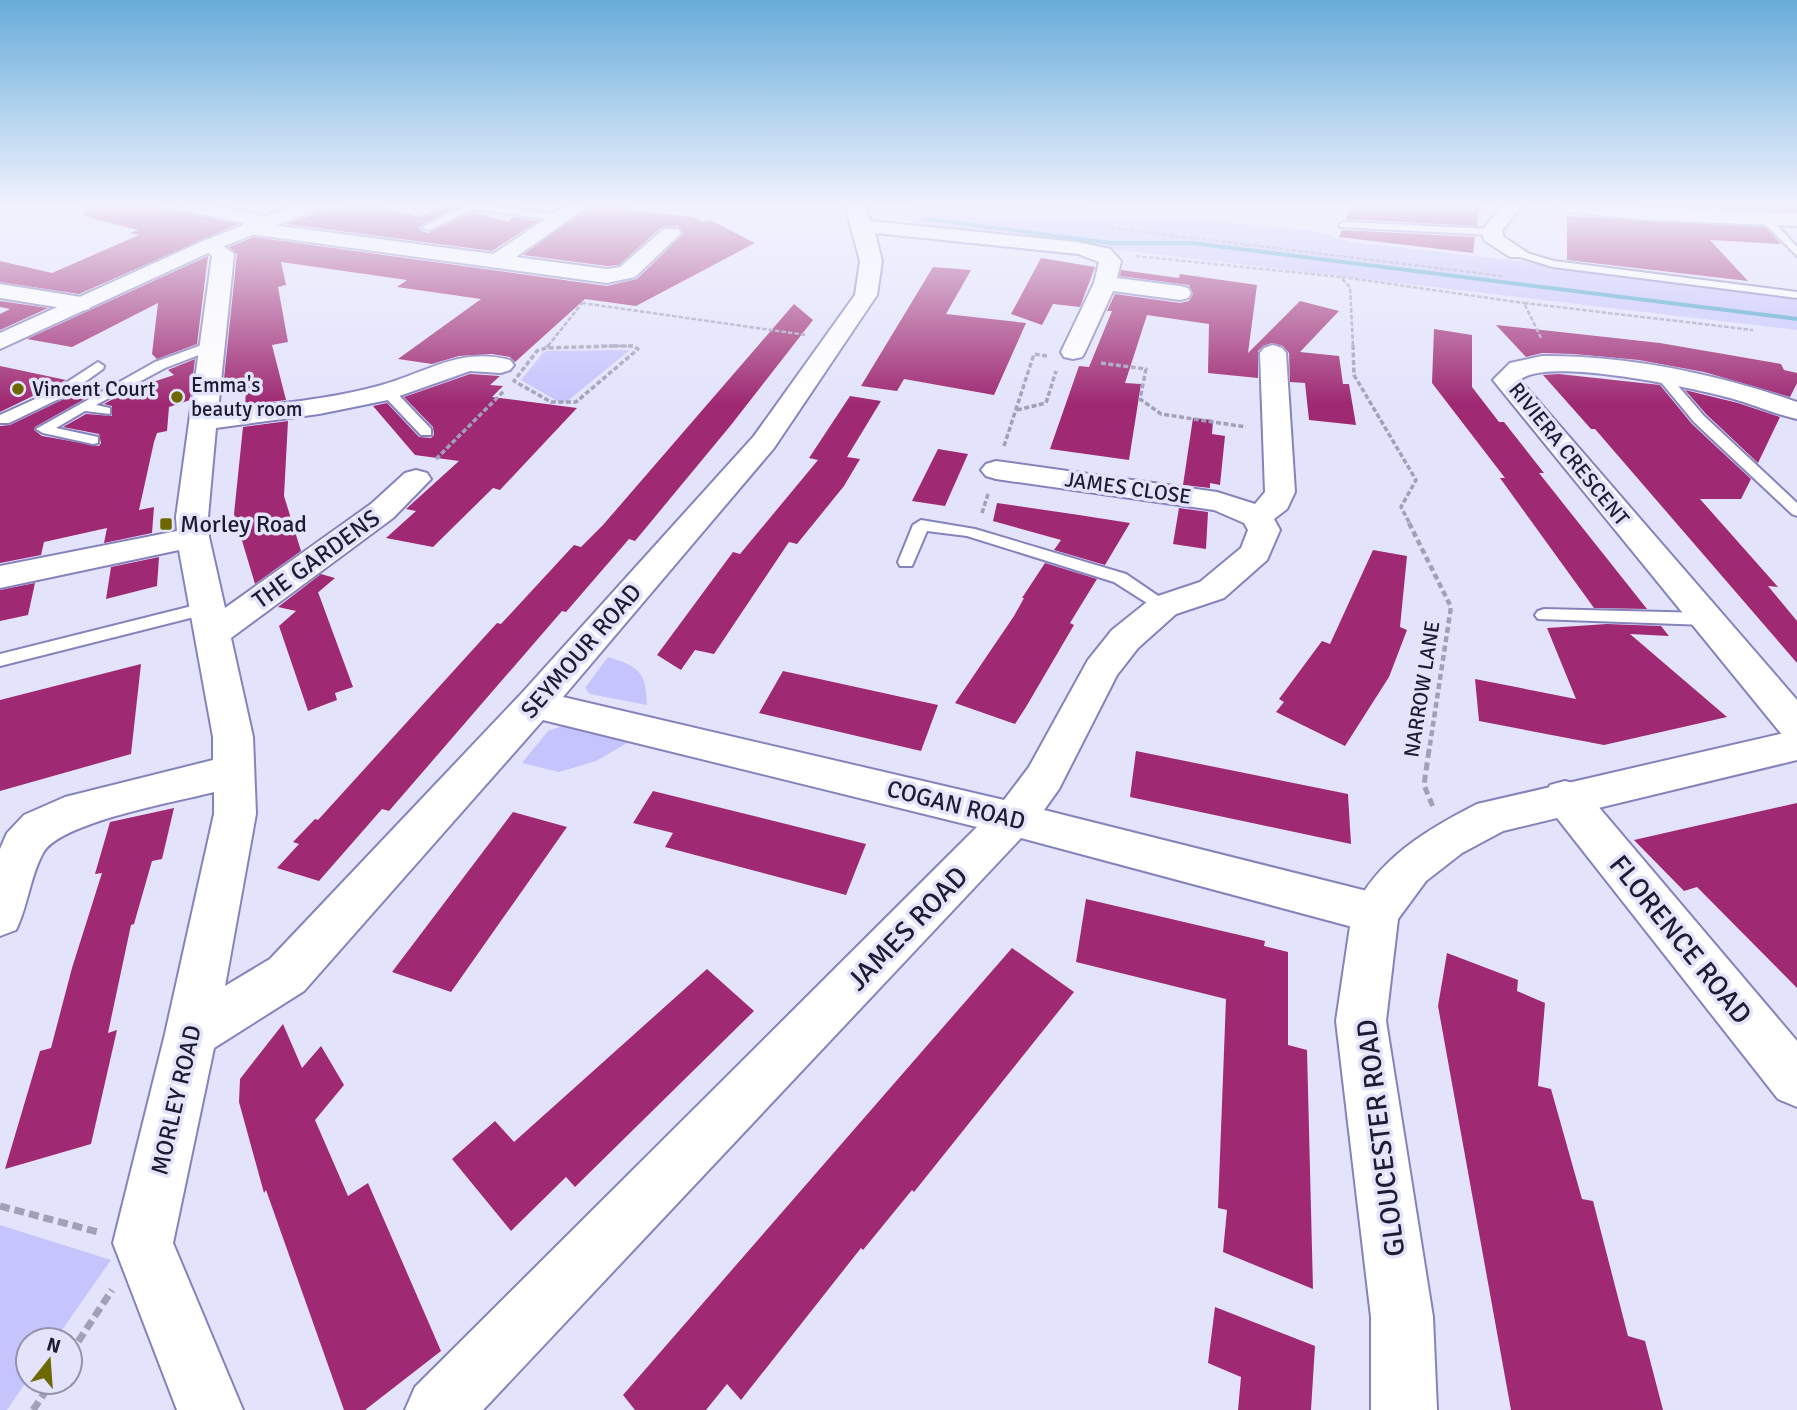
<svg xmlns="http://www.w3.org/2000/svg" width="1797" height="1410" font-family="Signika,sans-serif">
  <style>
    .green { fill: #c6c4fd }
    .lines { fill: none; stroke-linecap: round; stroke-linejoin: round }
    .stream { fill: #45a2c6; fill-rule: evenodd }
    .building { fill: #9f2a73 }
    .service-casing { stroke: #8682bc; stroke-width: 4 }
    .minor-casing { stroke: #8682bc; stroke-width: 4 }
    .tertiary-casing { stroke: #8682bc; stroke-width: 4 }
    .primary-casing { stroke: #8682bc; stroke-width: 4 }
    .path-far4 { stroke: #a1a0b9; stroke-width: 2.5; stroke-dasharray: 4.5 2; stroke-linecap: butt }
    .path-far3 { stroke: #a1a0b9; stroke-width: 3.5; stroke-dasharray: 5 2.5; stroke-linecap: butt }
    .path-far2 { stroke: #a1a0b9; stroke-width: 4.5; stroke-dasharray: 6 3.5; stroke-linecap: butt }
    .path-far1 { stroke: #a1a0b9; stroke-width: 5; stroke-dasharray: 8 4.5; stroke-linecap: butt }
    .path { stroke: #a1a0b9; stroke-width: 7; stroke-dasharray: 10 5; stroke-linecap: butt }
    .service { fill: #fff; fill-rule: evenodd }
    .minor { fill: #fff; fill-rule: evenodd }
    .tertiary { fill: #fff; fill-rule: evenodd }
    .primary { fill: #fff; fill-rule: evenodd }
    .poi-dot { fill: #6d6801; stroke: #e3e3fc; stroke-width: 2.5 }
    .labels { text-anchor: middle; stroke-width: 7; stroke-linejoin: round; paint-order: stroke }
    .far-poi-label { font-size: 21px; fill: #1e1c33; stroke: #e3e3fc; text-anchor: start }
    .far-street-label { font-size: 21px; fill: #1e1c33; stroke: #e3e3fc }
    .poi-label { font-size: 24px; fill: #1e1c33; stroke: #e3e3fc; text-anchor: start }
    .street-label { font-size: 24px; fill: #1e1c33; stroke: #e3e3fc }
    .near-street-label { font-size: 28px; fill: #1e1c33; stroke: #e3e3fc }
  </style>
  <rect width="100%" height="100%" fill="#e3e3fc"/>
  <!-- green -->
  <path class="green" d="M916 206H1083L1319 232 1351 242 1612 272 1797 297V330L917 226 908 218Z
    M630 350 566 402H559L521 380 543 353 547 351Z
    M608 657C640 667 646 672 647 705L590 694 585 688Z
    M562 726 629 742 596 761 559 772 522 763 548 731Z
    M0 1225 111 1260 55 1340H28V1379L7 1410H0Z"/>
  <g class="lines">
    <!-- stream -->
    <path class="stream" d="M925 217 1111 241H1192L1797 317V321L1192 245H1111L923 220Z"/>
  </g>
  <!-- building -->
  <path class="building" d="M85 206H154L238 224 79 294 0 282V261L52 273 139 235 130 233 138 230 84 216Z
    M349 206H378L418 217 444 206 454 208 418 227 420 231 429 233 472 212 508 222 514 217 538 221 492 251 287 224 333 207 341 209Z
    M590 206H631L627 210 693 217 703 222 710 220 755 243 636 306 585 299 515 362 510 357 492 354 459 356 432 364 398 359 481 299 397 287 407 280 281 262 286 285 278 287 288 342 272 345 286 400 245 405 247 379 223 388 237 254 229 247 254 237 607 286 637 279 684 233 678 226 662 227 619 265 607 266 523 255Z
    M1351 206H1479L1477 226 1346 219Z
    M1720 206H1797V211L1723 208Z
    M1567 216 1765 227 1781 244 1710 240 1748 281 1567 260Z
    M1342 230 1475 237 1473 253 1339 237Z
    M208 256 197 344 157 359 152 354 158 303 72 347 27 339Z
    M1041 258 1095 267 1080 307 1053 304 1042 325 1011 314Z
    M933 267 971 270 946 314 1026 323 994 395 904 379 897 391 861 386Z
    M1121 270 1179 278 1180 274 1257 285 1248 353 1300 301 1339 311 1300 352 1339 356 1343 384H1349L1356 425 1309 420 1305 383 1290 382 1289 353 1283 346 1272 343 1263 346 1258 351V378L1208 373 1209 324 1147 315 1125 383 1141 384 1129 460 1050 449 1079 366 1089 367 1112 311H1107L1115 294 1180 303 1189 301 1193 294 1189 285 1120 276Z
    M0 301 48 308 0 330V314L10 309 0 307Z
    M794 304 813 320 731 425 635 541 629 539 566 612 562 611 389 811 382 809 319 881 277 868 299 844 293 842 315 819 318 820 497 623 501 624 574 545 581 547 603 525Z
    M1496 325 1660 343 1781 364 1784 370 1797 373V383L1790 397 1704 372 1639 360 1574 354 1542 353 1526 357Z
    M1434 329 1472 335V387L1499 422H1504L1544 473H1539L1647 609 1594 608 1500 478H1505L1432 383Z
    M195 359 190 400 169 407 167 431 157 433 154 442 139 510 154 507 152 533 104 543 107 528 44 542 41 555 0 563V426L10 425 66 398 86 384 104 388 35 427 34 430 42 436 99 446 101 443 99 434 63 427 86 414 112 416V406L104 404 129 390 174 375 168 370Z
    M0 366 66 380 0 412Z
    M470 374 500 376 490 385 503 386 492 397 577 408 500 490 493 488 433 547 386 538 416 511 406 509 459 461 415 455 373 406 387 403 419 437 431 438 434 435 433 427 404 397Z
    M1559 374 1660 385 1692 424 1751 479 1741 499H1700L1778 587 1768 586 1797 621V663L1595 429H1591L1543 375Z
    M1685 390 1738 403 1780 417 1758 463 1706 414Z
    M850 396 881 401 847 457 860 459 844 486 797 544 789 542 714 654 695 650 681 670 657 655 733 552 740 554 818 460 809 458Z
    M1193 418 1213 420 1212 434 1225 436 1220 485 1210 483V488L1183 485Z
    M288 421 284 496 301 551 255 584 234 514 243 427Z
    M938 449 968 454 945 506 912 501Z
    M997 503 1079 515 1130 523 1105 565 1054 550 1061 540 993 521Z
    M1179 508 1208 512 1206 549 1173 544Z
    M1373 550 1407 556 1400 627 1407 630 1389 677 1345 746 1276 712 1284 702 1279 699 1322 641 1330 644Z
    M159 557 157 586 106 599 111 567Z
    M1045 563 1097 579 1070 623 1074 625 1026 707 1015 724 955 703 1014 616 1024 598H1022Z
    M321 574 335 578 315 595 318 592 353 687 335 693 337 700 308 711 279 626 296 611 278 607Z
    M35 583 28 615 0 621V590Z
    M1607 624 1661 626 1669 636 1630 634 1727 717 1604 745 1479 721 1475 679 1576 699 1547 628Z
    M141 664 131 754 0 791V700Z
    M783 671 938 705 921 751 759 713Z
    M1136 751 1348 794 1351 844 1130 797Z
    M653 791 866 844 846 895 665 847 673 833 633 823Z
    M1797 803V988L1697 887 1684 891 1634 840Z
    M174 808 162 859 152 861 134 924 131 925 108 1033 117 1030 91 1144 5 1169 40 1051 51 1048 72 968 102 873 95 874 110 822Z
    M513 812 567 827 451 992 392 972Z
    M1086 899 1265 941 1264 946 1288 952V1045L1307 1050 1313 1289 1223 1252 1227 1210 1218 1208 1226 999 1076 962Z
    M1012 948 1074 992 914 1192 912 1190 863 1250 861 1248 741 1400 727 1384 706 1410H635L623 1395Z
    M1447 953 1518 980 1517 991 1545 1003 1538 1086 1551 1089 1582 1199 1593 1201 1628 1336 1645 1341 1663 1410H1511L1438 1006Z
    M707 969 754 1011 575 1187 566 1177 511 1231 452 1159 495 1121 514 1142Z
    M283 1024 302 1068 321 1046 344 1085 315 1120 348 1196 368 1183 441 1351 365 1410H344L266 1190 264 1193 239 1102 240 1079Z
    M1215 1307 1315 1346 1311 1410H1238L1241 1377 1208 1363Z"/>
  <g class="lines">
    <!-- service casing -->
    <g class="service-casing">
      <path id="service" d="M464 206H493L561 215 566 218 561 221 473 209 430 230 421 228Z
        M1705 206H1716L1730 217 1721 219Z
        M1762 217H1770L1797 247V256L1762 221Z
        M1344 222 1492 229 1497 232 1492 235 1340 227 1339 225Z
        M1517 250 1554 261 1797 292V298L1553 267 1513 255 1512 253Z
        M213 341 219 345 217 348 165 368 96 405 110 408V414L85 411 56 428 98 437V443L93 444 43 433 36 429 155 362Z
        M98 362 104 366 103 369 65 396 9 423H0V415L55 390Z
        M1662 372 1667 373 1704 416 1797 503V516L1792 514 1694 422 1656 376Z
        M388 388 393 389 431 429V435H421L383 395V389Z
        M921 520 975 529 1126 574 1173 606 1164 612 1158 610 1114 582 967 536 927 531 912 566H900L898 562 913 525Z
        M208 602 217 608 214 612 0 666V654Z
        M1544 609 1706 613 1715 619 1706 625 1538 619 1535 615 1538 611Z"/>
    </g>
    <!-- minor casing -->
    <g class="minor-casing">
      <path id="minor" d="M179 206H216L272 218 275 222 273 225 493 254 565 206H588L516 257 607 269 620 267 664 229H678L681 233 635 277 607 283 250 234 243 232 240 228 244 223 182 210Z
        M845 206H865L870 221 1078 242 1110 249 1121 261 1117 278 1180 286 1188 288 1191 293 1188 298 1180 300 1113 291 1085 352 1082 357 1073 359 1064 357 1061 352 1094 283 1099 262 1078 254 875 233 882 261 877 295 774 448 563 697 1004 800 1029 767 1088 660 1112 630 1152 598 1200 582 1241 548 1248 530 1244 523 1214 510 996 479 986 476 981 470 986 464 996 461 1217 492 1255 504 1265 492 1260 353 1264 348 1273 345 1282 348 1286 353 1295 492 1287 509 1274 519 1280 530 1267 560 1224 598 1176 614 1138 648 1117 675 1059 789 1044 810 1375 893 1391 899 1398 913 1391 927 1375 933 1021 838 483 1410H405L415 1387 977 827 543 720 304 991 214 1048 173 1243 243 1410H177L113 1243 165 1034 214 814V792C176 802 60 822 43 853 30 876 28 906 16 930L0 936V849L7 833 24 815 65 797 213 760V737L179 550 0 588V566L177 531 176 517 212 256 200 245 203 241H217L234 254 218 411C272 404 329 400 382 385 428 372 460 347 510 360L514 365 510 370 501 373 470 371 388 400 319 414 216 428 208 517 209 537 225 608 371 504 405 473 416 470 427 473 431 479 393 518 231 638 253 737 256 814 225 986 270 959 521 694 754 436 855 295 860 261Z
        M1502 206H1522L1502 231 1504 237 1528 253 1524 257H1510L1484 240 1482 231Z
        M1557 206H1625L1797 214V226L1648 220 1567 212Z
        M0 284 81 297 89 299 93 304 89 309 81 311 0 298Z
        M1542 356C1627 355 1717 374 1797 402V419C1774 414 1753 404 1730 398 1693 388 1547 356 1520 380L1797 700V740L1783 736 1493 380 1510 363Z
        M1565 781 1580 785 1797 1041V1107L1778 1099 1550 809 1544 797 1550 785Z"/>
    </g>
    <!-- tertiary casing -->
    <g class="tertiary-casing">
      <path id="tertiary" d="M1797 730V760L1503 831 1462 853 1426 881 1398 919 1386 1021 1433 1317 1437 1410H1371V1317L1336 1021 1352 913C1377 859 1426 830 1477 804Z"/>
    </g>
    <!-- primary casing -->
    <g class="primary-casing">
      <path id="primary" d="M292 206H319L316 210 217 249 0 349V333L203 241Z"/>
    </g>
    <!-- path-far4 -->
    <path class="path-far4" d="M1111 228 1502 276
      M1136 256 1340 277 1350 287 1353 346
      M1342 277 1524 303
      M582 303 806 335
      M1541 338 1524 303 1753 330
      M548 346 583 302
      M603 346H633"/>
    <!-- path-far3 -->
    <path class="path-far3" d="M1353 345 1354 375 1416 480 1401 507 1410 524
      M613 346H633L638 349 576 402H551L514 381 537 351 546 348Z
      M547 347 549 345
      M1101 363 1146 369 1140 399 1161 414 1246 427
      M1017 410 1046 403 1056 371
      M1004 446 1034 354 1047 356
      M436 459 504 391
      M982 513 988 494"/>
    <!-- path-far2 -->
    <path class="path-far2" d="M1409 523 1451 607 1429 751"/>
    <!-- path-far1 -->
    <path class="path-far1" d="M1429 750 1424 785 1433 807"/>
    <!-- path -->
    <path class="path" d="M0 1206 98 1232
      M70 1354 112 1290
      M33 1410 52 1382"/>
    <!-- service -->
    <use href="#service" class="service"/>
    <!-- minor -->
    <use href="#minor" class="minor"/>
    <!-- tertiary -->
    <use href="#tertiary" class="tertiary"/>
    <!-- primary -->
    <use href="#primary" class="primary"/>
  </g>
  <!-- sky -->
  <linearGradient id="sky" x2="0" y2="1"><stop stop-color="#67adda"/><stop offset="0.51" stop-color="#f2f2fe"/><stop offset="1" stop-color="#f2f2fe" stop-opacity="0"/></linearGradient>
  <rect width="1797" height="403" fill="url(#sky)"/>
  <!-- markers -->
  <g class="poi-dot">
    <circle cx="18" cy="389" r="7"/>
    <circle cx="177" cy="397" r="7"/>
    <rect x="159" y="517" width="14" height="14" rx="3.5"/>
  </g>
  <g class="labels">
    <!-- far-poi labels -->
    <g class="far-poi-label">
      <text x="191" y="392">Emma's<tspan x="191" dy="24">beauty room</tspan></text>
      <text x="32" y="396">Vincent Court</text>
    </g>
    <!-- far-street labels -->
    <g class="far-street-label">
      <text transform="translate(1569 454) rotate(51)" y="7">RIVIERA CRESCENT</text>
      <text transform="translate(1128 488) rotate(8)" y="7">JAMES CLOSE</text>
      <text transform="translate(1422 689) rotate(-81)" y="7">NARROW LANE</text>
    </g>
    <!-- poi labels -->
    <g class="poi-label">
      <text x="180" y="532">Morley Road</text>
    </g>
    <!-- street labels -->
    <g class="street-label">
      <text transform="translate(316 559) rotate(-36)" y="8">THE GARDENS</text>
      <text transform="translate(581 651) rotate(-49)" y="8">SEYMOUR ROAD</text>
      <text transform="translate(956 805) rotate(14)" y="8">COGAN ROAD</text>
      <text transform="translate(176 1100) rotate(-77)" y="8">MORLEY ROAD</text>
    </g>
    <!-- near-street labels -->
    <g class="near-street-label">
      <text transform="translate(907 928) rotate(-46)" y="10">JAMES ROAD</text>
      <text transform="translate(1681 939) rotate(51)" y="10">FLORENCE ROAD</text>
      <text transform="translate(1380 1138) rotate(-97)" y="10">GLOUCESTER ROAD</text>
    </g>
  </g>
  <!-- north arrow -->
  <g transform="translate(49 1361) rotate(17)"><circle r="33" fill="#e3e3fc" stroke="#9493ac" stroke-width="2"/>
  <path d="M0-5L12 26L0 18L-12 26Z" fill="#6d6801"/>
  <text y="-10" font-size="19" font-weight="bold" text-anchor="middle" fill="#1e1c33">N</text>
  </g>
</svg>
